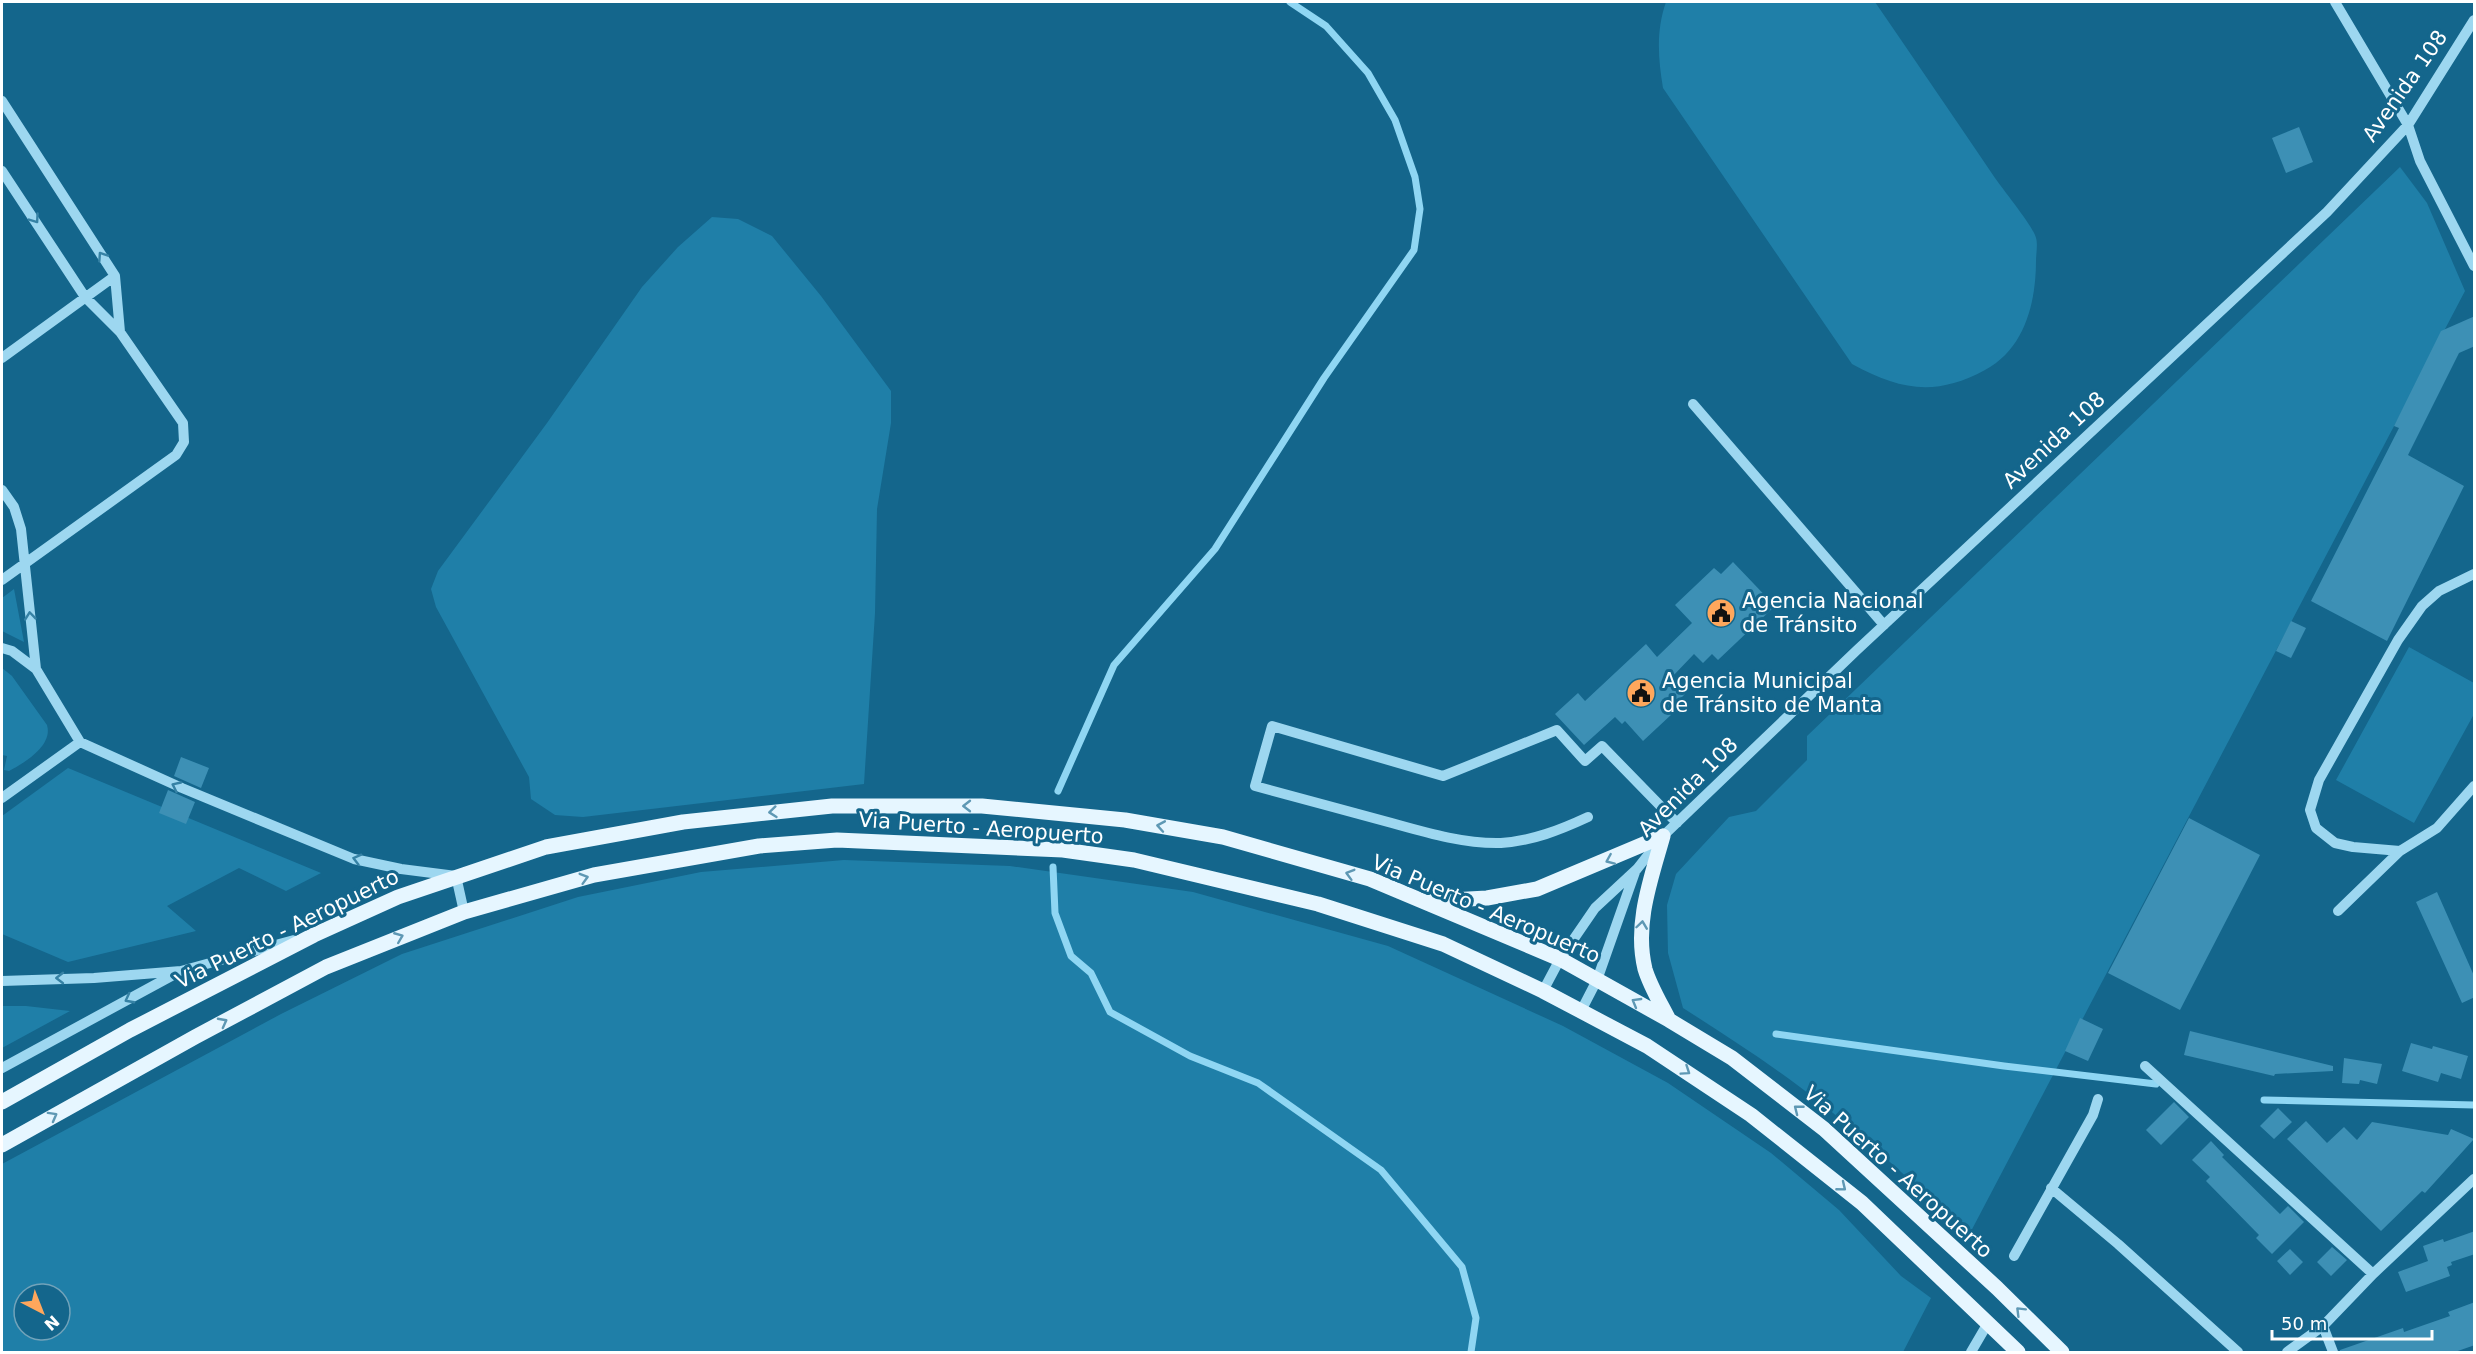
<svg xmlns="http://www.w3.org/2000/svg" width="2476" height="1354" font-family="'DejaVu Sans',sans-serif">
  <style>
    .green { fill: #1f7fa8; fill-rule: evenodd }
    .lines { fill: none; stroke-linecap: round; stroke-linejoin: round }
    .stream { stroke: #8fd6f3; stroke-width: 7 }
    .building { fill: #3d90b5 }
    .minor { stroke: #9dd7f0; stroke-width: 10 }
    .major { stroke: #e6f6ff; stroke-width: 15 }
    .oneway { stroke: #3682a5 }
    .oneway2 { stroke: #5e98b4 }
    .labels { text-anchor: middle; stroke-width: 6; stroke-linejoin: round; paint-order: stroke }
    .street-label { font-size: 21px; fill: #fff; stroke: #14668c }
    .poi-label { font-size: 21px; fill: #fff; stroke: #14668c; text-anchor: start }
  </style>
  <rect width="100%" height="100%" fill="#14668c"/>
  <!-- green -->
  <path class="green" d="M1666 2H1875C1915 60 1955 119 1995 178 2004 191 2033 226 2036 238 2038 244 2036 254 2036 261 2036 302 2025 349 1985 370 1935 397 1900 390 1852 364L1663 88C1658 57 1656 31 1666 2Z
    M2400 167 2427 203 2465 291 1969 1235C1921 1190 1873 1145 1822 1104 1778 1069 1730 1038 1683 1008L1668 953 1667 905 1676 874 1729 817 1756 811 1807 760V736Z
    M712 217 738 219 772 236 821 296 891 391V423L877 509 875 613 864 784 583 817 555 815 531 799 529 777 436 607 431 589 438 571 547 423 642 287 678 247Z
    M14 589 24 642 2 631V598Z
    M2409 647 2474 683V714L2414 823 2336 780Z
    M2 668 12 676 47 725C53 745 26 762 9 771L4 770 7 756 2 755Z
    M68 768 321 873 286 891 239 868 167 906 196 931 68 962 2 934V816Z
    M844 860 1010 866 1193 892 1388 946 1563 1026 1668 1083 1771 1153 1839 1210 1901 1276 1931 1298 1903 1352H2V1164L281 1014 402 954 578 897 701 872ZM24 1294H60V1330H24Z
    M2 1006H26L70 1011 2 1048Z"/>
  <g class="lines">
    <!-- stream -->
    <path class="stream" d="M1058 791 1114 665 1215 549 1324 378 1414 250 1420 209 1415 177 1395 120 1368 73 1326 26 1290 2
      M1053 867 1055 913 1071 956 1091 973 1110 1012 1190 1056 1258 1083 1381 1170 1462 1267 1476 1318 1471 1352
      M1776 1034 2004 1066 2156 1084
      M2264 1100 2474 1105"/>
  </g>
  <!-- building -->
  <path class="building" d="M2299 127 2313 162 2286 173 2272 138Z
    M2475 316V346L2459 353 2408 455 2464 486 2387 641 2311 601 2399 428 2394 426 2441 331Z
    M1733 562 1775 606 1718 660 1712 654 1703 663 1694 654 1671 678 1685 694 1669 710 1672 714 1643 741 1625 721 1622 724 1615 717 1584 745 1555 714 1578 693 1585 701 1646 644 1657 657 1692 623 1675 605 1714 568 1721 574Z
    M2291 621 2306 628 2291 658 2276 651Z
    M181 757 209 768 201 788 174 776Z
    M168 790 195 802 186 824 159 813Z
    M2189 818 2260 855 2180 1010 2108 973Z
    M2437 892 2475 978V997L2462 1003 2416 902Z
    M2080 1018 2103 1029 2088 1061 2065 1051Z
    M2190 1031 2333 1066V1071L2275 1074 2274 1076 2184 1055Z
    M2411 1043 2432 1049 2433 1046 2468 1056 2461 1079 2441 1073 2438 1082 2402 1071Z
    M2344 1058 2382 1064 2377 1084 2360 1080 2359 1084 2342 1083Z
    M2174 1102 2189 1117 2161 1145 2146 1130Z
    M2278 1108 2292 1122 2274 1139 2260 1126Z
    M2306 1121 2327 1143 2344 1127 2357 1140 2372 1122 2448 1135 2451 1129 2474 1139 2425 1193 2422 1191 2381 1231 2287 1139Z
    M2211 1141 2224 1155 2222 1157 2280 1214 2288 1206 2304 1222 2272 1254 2256 1238 2259 1235 2206 1181 2210 1177 2192 1160Z
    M2475 1231V1254L2451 1262 2452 1265 2447 1267 2450 1276 2406 1292 2398 1272 2428 1261 2423 1246 2443 1239 2444 1242Z
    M2332 1247 2347 1260 2331 1276 2317 1262Z
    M2290 1249 2303 1262 2290 1275 2277 1261Z
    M2475 1302V1345L2452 1353H2340V1350L2403 1328 2404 1332 2450 1316 2448 1312Z"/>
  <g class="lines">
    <!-- minor -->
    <path class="minor" d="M2335 2 2408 125 2420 161 2474 266
      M2 101 115 276 120 332
      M2 171 85 297 120 332 183 423 184 442 176 455 2 580
      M2 358 115 276
      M1693 404 1884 625
      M2 490 14 507 21 529 36 669
      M2 648 12 651 36 669 80 742 182 788 354 859 401 869 456 876 464 912
      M2 798 80 742
      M1588 817C1560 830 1532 841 1501 843 1463 844 1424 832 1388 822 1344 810 1299 798 1255 786L1272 726 1443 776 1557 730 1585 761 1602 746 1677 823
      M2400 851 2353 847 2335 843 2316 828 2310 810 2319 780 2398 640 2422 606 2439 591 2474 574
      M2338 911 2400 851 2437 828 2474 786
      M2 981 94 978 181 971 294 940
      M1543 991 1560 959 1595 908 1637 869 1663 836 1857 650 2327 212 2408 125 2474 20
      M1581 1011 1597 980 1635 872
      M2145 1066 2373 1274
      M2 1068 175 974
      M2051 1188 2118 1244 2238 1352
      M2014 1256 2093 1115 2098 1099
      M2323 1326 2333 1352
      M1971 1352 1988 1323
      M2287 1352 2323 1326 2373 1274 2474 1179"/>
    <!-- major -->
    <path class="major" d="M1663 836C1651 879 1634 924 1645 969 1650 986 1661 1004 1669 1020
      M1432 901 1487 898 1537 889 1663 836
      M2 1102 130 1030 314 935 398 897 546 847 683 822 832 806H982L1125 820 1223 837 1370 879 1560 959 1669 1020 1732 1058 1824 1129 1997 1288 2062 1352
      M2 1145 195 1037 326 967 464 912 594 875 759 846 837 840 1063 850 1134 860 1318 904 1443 944 1543 991 1647 1046 1751 1115 1862 1203 2018 1352"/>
  </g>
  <!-- one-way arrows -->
  <defs><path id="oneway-chevron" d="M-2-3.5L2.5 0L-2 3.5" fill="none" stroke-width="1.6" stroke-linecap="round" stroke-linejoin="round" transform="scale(1.5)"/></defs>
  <g class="oneway">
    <use href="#oneway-chevron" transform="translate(35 219) rotate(55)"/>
    <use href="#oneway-chevron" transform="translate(102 256) rotate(-124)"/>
    <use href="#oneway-chevron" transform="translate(30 616) rotate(-96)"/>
    <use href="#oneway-chevron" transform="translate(176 786) rotate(-155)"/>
    <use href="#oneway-chevron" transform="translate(357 859) rotate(-165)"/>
    <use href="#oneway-chevron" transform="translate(60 978) rotate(-180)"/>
    <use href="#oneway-chevron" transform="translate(129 999) rotate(152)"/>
  </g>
  <g class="oneway2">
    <use href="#oneway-chevron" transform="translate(967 806) rotate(180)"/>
    <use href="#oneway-chevron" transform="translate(773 812) rotate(174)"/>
    <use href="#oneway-chevron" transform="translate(1161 826) rotate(-170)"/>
    <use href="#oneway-chevron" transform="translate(1610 860) rotate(157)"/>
    <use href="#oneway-chevron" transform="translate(1350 874) rotate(-164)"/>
    <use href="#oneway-chevron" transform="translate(584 878) rotate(-16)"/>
    <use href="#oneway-chevron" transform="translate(1642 925) rotate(-82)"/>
    <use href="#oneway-chevron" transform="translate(399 937) rotate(-22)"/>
    <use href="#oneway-chevron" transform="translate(1636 1002) rotate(-150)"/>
    <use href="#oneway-chevron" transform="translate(223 1022) rotate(-28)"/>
    <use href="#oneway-chevron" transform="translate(1686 1071) rotate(34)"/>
    <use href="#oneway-chevron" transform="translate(1798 1109) rotate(-142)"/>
    <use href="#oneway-chevron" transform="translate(53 1116) rotate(-29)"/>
    <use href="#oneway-chevron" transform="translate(1842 1187) rotate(39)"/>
    <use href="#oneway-chevron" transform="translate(2020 1311) rotate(-135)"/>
  </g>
  <!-- icons -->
  <defs>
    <g id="civic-disc" transform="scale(1.5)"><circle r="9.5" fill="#ffa75c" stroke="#14668c"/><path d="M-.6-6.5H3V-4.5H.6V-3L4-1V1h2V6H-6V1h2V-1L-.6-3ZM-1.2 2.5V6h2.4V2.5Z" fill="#111"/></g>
  </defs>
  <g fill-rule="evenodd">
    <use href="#civic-disc" x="1721" y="613"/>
    <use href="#civic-disc" x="1641" y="693"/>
  </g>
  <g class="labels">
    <!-- street labels -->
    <g class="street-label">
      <text transform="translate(2405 86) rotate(-55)" y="7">Avenida 108</text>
      <text transform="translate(2054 440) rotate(-43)" y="7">Avenida 108</text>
      <text transform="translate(1688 787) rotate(-45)" y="7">Avenida 108</text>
      <text transform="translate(981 828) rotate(4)" y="7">Via Puerto - Aeropuerto</text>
      <text transform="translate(1486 909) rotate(23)" y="7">Via Puerto - Aeropuerto</text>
      <text transform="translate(287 929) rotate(-26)" y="7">Via Puerto - Aeropuerto</text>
      <text transform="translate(1898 1172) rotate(42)" y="7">Via Puerto - Aeropuerto</text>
    </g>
    <!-- poi labels -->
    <g class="poi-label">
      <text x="1742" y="608">Agencia Nacional<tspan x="1742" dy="24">de Tránsito</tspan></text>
      <text x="1662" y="688">Agencia Municipal<tspan x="1662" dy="24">de Tránsito de Manta</tspan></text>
    </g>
  </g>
  <!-- border -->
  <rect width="2476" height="1354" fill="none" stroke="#ffffff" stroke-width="6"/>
  <!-- north arrow -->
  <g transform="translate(42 1312) rotate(138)"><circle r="28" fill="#14668c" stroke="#72a3ba" stroke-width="1.5"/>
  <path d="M0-4.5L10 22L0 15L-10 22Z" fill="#ffa75c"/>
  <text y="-9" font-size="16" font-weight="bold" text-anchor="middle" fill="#ffffff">N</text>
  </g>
  <!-- scale -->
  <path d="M2272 1330v9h160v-9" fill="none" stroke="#ffffff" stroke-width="3"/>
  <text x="2281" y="1330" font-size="18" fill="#ffffff" stroke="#14668c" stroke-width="4.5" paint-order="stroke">50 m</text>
</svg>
